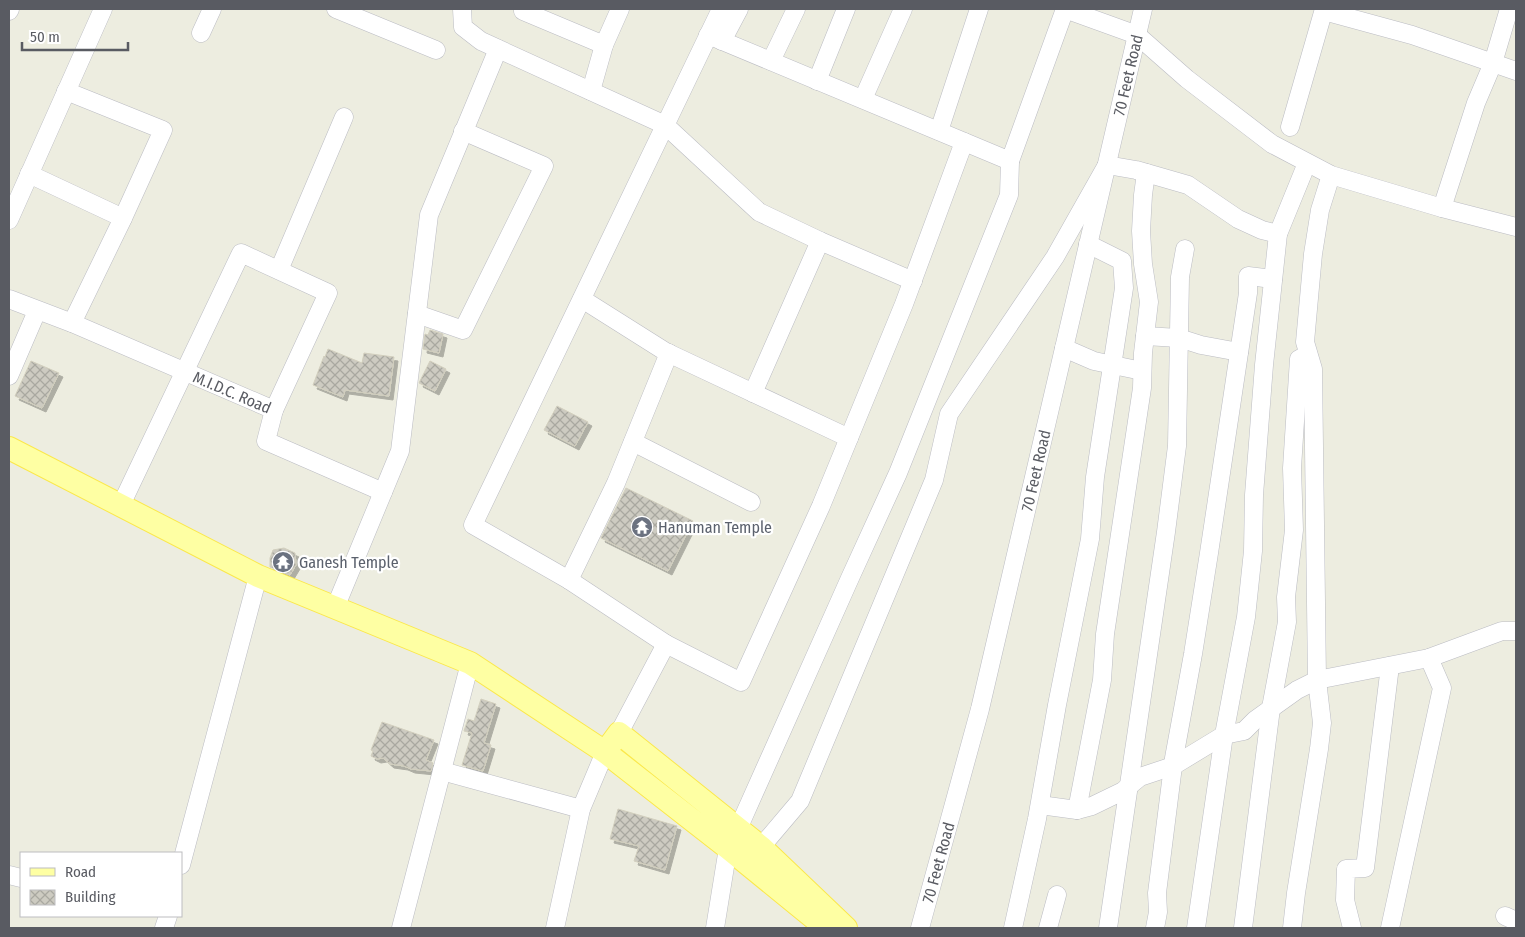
<svg xmlns="http://www.w3.org/2000/svg" width="1525" height="937" font-family="'Fira Sans Condensed',sans-serif">
  <style>
    .building { fill: url(#building-cross-hatch); stroke: #d2cfbe; filter: url(#shadow) }
    .lines { fill: none; stroke-linecap: round; stroke-linejoin: round }
    .minor-casing { stroke: #bbbcc3; stroke-width: 19 }
    .major-casing { stroke: #fbe84b; stroke-width: 24 }
    .minor { stroke: #fff; stroke-width: 18 }
    .major { stroke: #feffa3; stroke-width: 22 }
    .labels { text-anchor: middle; stroke-width: 4.5; stroke-linejoin: round; paint-order: stroke }
    .street-label { font-size: 16px; fill: #595b62; stroke: #fff }
    .worship-label { font-size: 16px; fill: #5b616d; stroke: #fff; text-anchor: start }
  </style>
  <defs>
    <pattern id="building-cross-hatch" width="8" height="8" patternUnits="userSpaceOnUse" patternTransform="scale(1.25)"><rect width="8" height="8" fill="#cdcbc1"/><path d="M0 0l8 8M0 8l8-8" fill="none" stroke="#a9a8a0"/></pattern>
    <filter id="shadow"><feDropShadow dx="4" dy="4" stdDeviation="0" flood-color="#0004"/></filter>
  </defs>
  <rect width="100%" height="100%" fill="#edede0"/>
  <!-- building -->
  <path class="building" d="M430 330 443 334 439 353 423 349 425 334 428 335Z
    M328 349 362 363 364 353 394 357 389 396 345 390 343 397 313 385 324 356 325 357Z
    M31 361 59 373 42 408 15 396Z
    M430 361 446 369 435 391 419 383Z
    M557 406 588 422 575 446 544 430Z
    M626 488 693 521 668 571 601 538Z
    M284 548 295 553 296 565 290 575 270 567V558L273 550Z
    M481 699 496 704 484 743 491 745 483 771 462 765 472 733 464 731 468 719 474 721Z
    M382 722 434 740 426 760 433 763 431 771 411 769 404 766 390 764 383 758 377 759 371 756 373 751 371 750Z
    M618 809 677 826 665 870 634 861 639 846 610 839Z"/>
  <g class="lines">
    <!-- minor casing -->
    <g class="minor-casing">
      <g id="minor">
        <path d="M336 9 436 50"/>
        <path d="M462 9 463 27 481 41 665 125 759 212 820 241 913 281"/>
        <path d="M1065 9 1137 35 1187 79 1272 144 1331 175 1442 208"/>
        <path d="M1509 9 1493 63 1476 103 1442 208 1516 227"/>
        <path d="M9 11 10 9"/>
        <path d="M523 11 604 45 620 9"/>
        <path d="M1324 11 1412 35 1516 71"/>
        <path d="M201 33 212 9"/>
        <path d="M708 35 1010 161 1065 9"/>
        <path d="M722 41 739 9"/>
        <path d="M771 61 796 9"/>
        <path d="M817 81 846 9"/>
        <path d="M66 91 163 130 123 218 72 323"/>
        <path d="M591 91 604 45"/>
        <path d="M863 99 903 9"/>
        <path d="M1290 127 1324 9"/>
        <path d="M939 131 979 9"/>
        <path d="M29 174 123 218"/>
        <path d="M9 220 103 9"/>
        <path d="M279 270 344 117"/>
        <path id="s1" d="M9 299 72 323 274 410 266 441 383 492"/>
        <path d="M582 299 666 352 849 438"/>
        <path d="M417 314 463 330 544 166 463 131"/>
        <path d="M1145 336 1179 338 1201 345 1239 352"/>
        <path d="M1064 348 1094 361 1142 371"/>
        <path d="M669 353 616 483 569 580 473 525 721 9"/>
        <path d="M9 376 37 311"/>
        <path d="M753 393 820 241"/>
        <path d="M633 442 751 502"/>
        <path d="M121 505 241 253 328 293 274 410"/>
        <path d="M569 580 666 644"/>
        <path d="M335 608 400 451 429 215 498 49"/>
        <path d="M619 733 666 644 741 682 821 506 904 304 964 142"/>
        <path d="M442 771 581 809"/>
        <path d="M1040 805 1077 810 1092 806 1123 791 1140 777 1173 766 1224 735 1244 731 1255 720 1297 690 1317 680 1429 658 1502 631H1516"/>
        <path d="M1077 810 1102 680 1105 634 1142 388 1143 353 1149 302 1143 264 1141 231 1143 195 1146 173"/>
        <path d="M738 829 850 578 898 473 1009 195 1010 161"/>
        <path d="M761 847 800 801 934 480 949 414 1055 257 1107 165 1136 170 1188 185 1238 219 1262 230 1278 234"/>
        <path d="M181 865 258 576"/>
        <path d="M9 875 21 878"/>
        <path d="M1505 916 1516 921"/>
        <path d="M164 928 168 916"/>
        <path d="M401 928 470 663"/>
        <path d="M555 928 581 809 605 752"/>
        <path d="M715 928 728 848"/>
        <path id="s2" d="M920 928 980 709 1143 9"/>
        <path d="M1013 928 1037 819 1057 705 1090 539 1095 477 1124 288 1122 261 1088 244"/>
        <path d="M1048 928 1057 895"/>
        <path d="M1108 928 1166 532 1177 446 1180 277 1185 249"/>
        <path d="M1155 928 1158 912 1157 893 1174 758 1193 654 1209 553 1248 293V276L1273 279"/>
        <path d="M1196 928 1224 735 1246 617 1253 551 1254 495 1264 365 1278 234 1307 163"/>
        <path d="M1243 928 1271 708 1287 622 1286 597 1294 530 1292 468 1299 359 1308 354"/>
        <path d="M1292 928 1296 893 1319 749 1322 723 1317 680 1313 369 1305 342 1313 254 1320 210 1331 175"/>
        <path d="M1352 928 1345 900 1346 869 1365 868 1390 666"/>
        <path d="M1390 928 1442 688 1429 658"/>
      </g>
    </g>
    <!-- major casing -->
    <g class="major-casing">
      <path id="major" d="M9 448 258 576 470 663 605 752 728 848 826 928
        M605 752 619 733 761 847 846 928"/>
    </g>
    <!-- minor -->
    <use href="#minor" class="minor"/>
    <!-- major -->
    <use href="#major" class="major"/>
  </g>
  <!-- icons -->
  <defs>
    <g id="temple-disc" transform="scale(1.125)"><circle r="9.5" fill="#6b7280" stroke="#fff"/><path d="M0-6L5-2H3V0L6.5 2.5H4V6H1.5V3h-3V6H-4V2.5H-6.5L-3 0V-2H-5Z" fill="#fff"/></g>
  </defs>
  <g fill-rule="evenodd">
    <use href="#temple-disc" x="642" y="527"/>
    <use href="#temple-disc" x="283" y="562"/>
  </g>
  <g class="labels">
    <!-- street labels -->
    <g class="street-label">
      <text dy="6" stroke="none"><textPath href="#s2" startOffset="878">70 Feet Road</textPath></text>
      <text dy="6" stroke="none"><textPath href="#s1" startOffset="242">M.I.D.C. Road</textPath></text>
      <text dy="6" stroke="none"><textPath href="#s2" startOffset="472">70 Feet Road</textPath></text>
      <text dy="6" stroke="none"><textPath href="#s2" startOffset="68">70 Feet Road</textPath></text>
    </g>
    <!-- worship labels -->
    <g class="worship-label">
      <text x="658" y="533">Hanuman Temple</text>
      <text x="299" y="568">Ganesh Temple</text>
    </g>
  </g>
  <!-- border -->
  <rect width="1525" height="937" fill="none" stroke="#595b62" stroke-width="20"/>
  <!-- legend -->
  <rect x="20" y="852" width="162" height="65" fill="#ffffff" stroke="#bdbdc0"/>
  <rect x="30" y="868" width="25" height="8" fill="#feffa3" stroke="#bdbdc0"/>
  <text x="65" y="877" font-size="15" fill="#595b62">Road</text>
  <rect x="30" y="890" width="25" height="15" fill="url(#building-cross-hatch)" stroke="#bdbdc0"/>
  <text x="65" y="902" font-size="15" fill="#595b62">Building</text>
  <!-- scale -->
  <path d="M22 42v8h106v-8" fill="none" stroke="#595b62" stroke-width="2.5"/>
  <text x="30" y="42" font-size="15" fill="#595b62" stroke="#ffffff" stroke-width="4" paint-order="stroke">50 m</text>
</svg>
